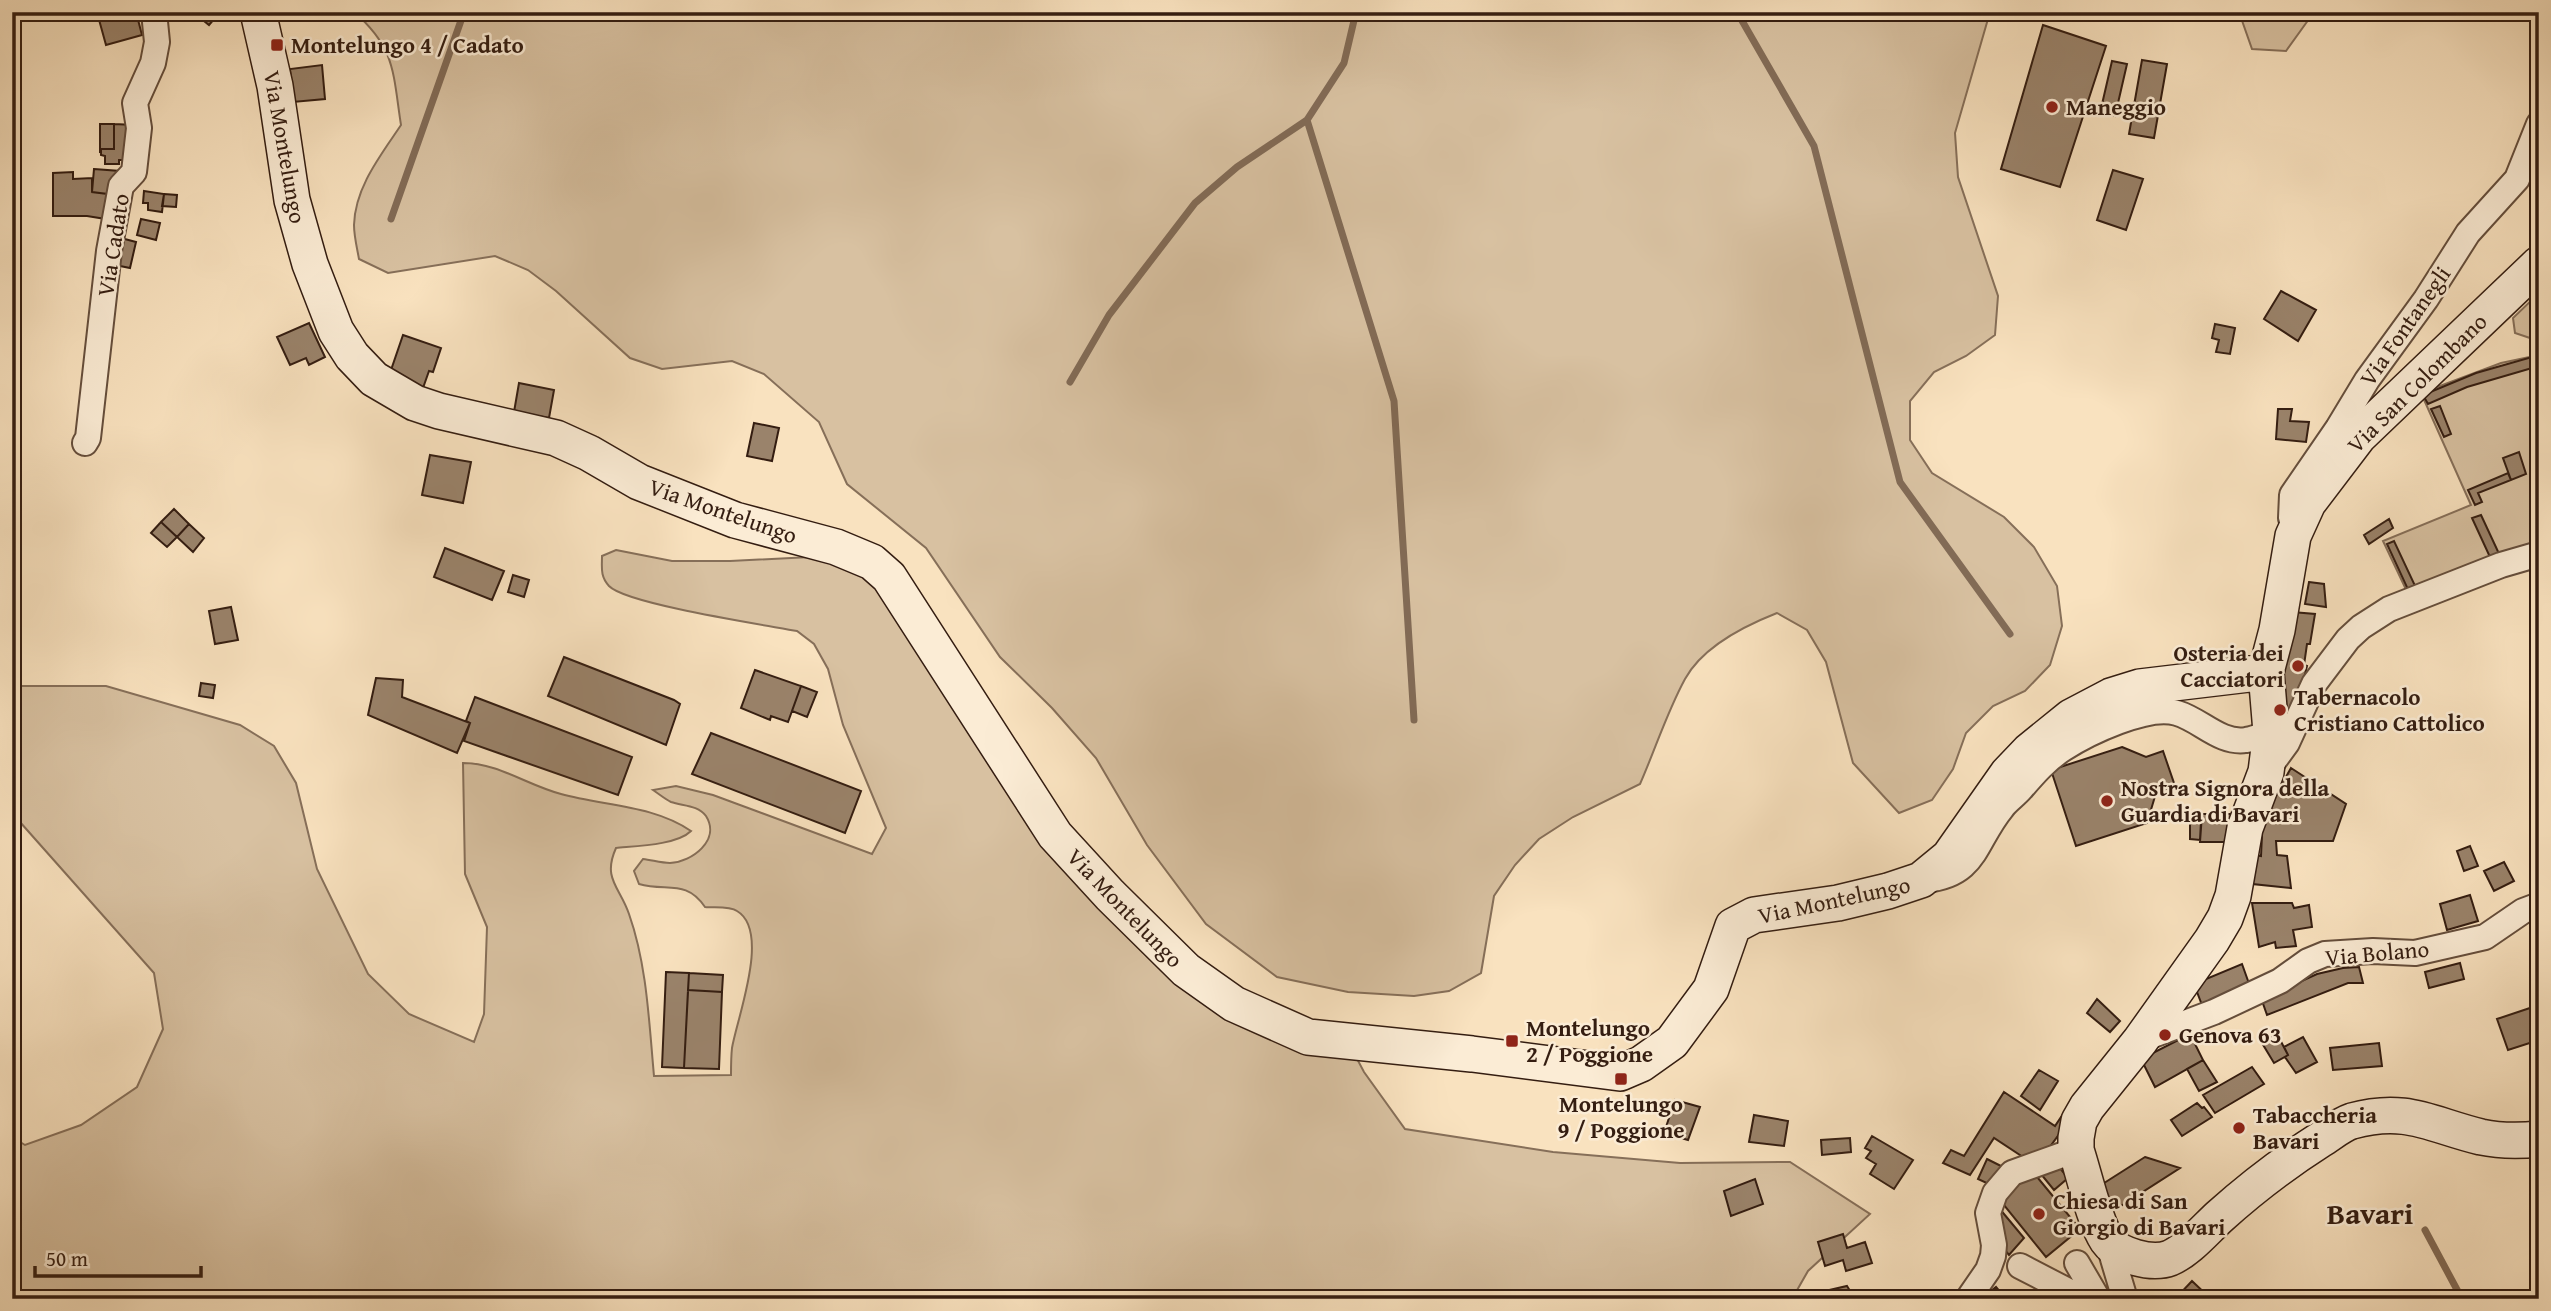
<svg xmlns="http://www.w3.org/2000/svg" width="2551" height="1311" font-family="'Gentium Book Plus',serif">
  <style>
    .green { fill: #d8c1a1; stroke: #866f59; stroke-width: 2 }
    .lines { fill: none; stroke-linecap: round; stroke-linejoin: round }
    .stream { stroke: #826b56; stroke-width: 7 }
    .building { fill: #9a836b; stroke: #341d11; stroke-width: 2 }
    .street-casing { stroke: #654e3c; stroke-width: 28 }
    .secondary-casing { stroke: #341d11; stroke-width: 38 }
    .street { stroke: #fbecd5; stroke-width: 24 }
    .secondary { stroke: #fbecd5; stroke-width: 35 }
    .poi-dot { fill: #8f2418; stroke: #fbecd5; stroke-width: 2.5 }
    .labels { text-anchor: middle; stroke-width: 5; stroke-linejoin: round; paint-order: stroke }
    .poi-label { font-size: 23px; font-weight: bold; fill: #341d11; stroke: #fbecd5; text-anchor: start }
    .street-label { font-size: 23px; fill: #341d11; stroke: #fbecd5 }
    .district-label { font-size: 30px; font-weight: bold; fill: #341d11; stroke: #fbecd5 }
  </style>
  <rect width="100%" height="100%" fill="#f9e2bf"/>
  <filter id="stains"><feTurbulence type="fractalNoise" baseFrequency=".00286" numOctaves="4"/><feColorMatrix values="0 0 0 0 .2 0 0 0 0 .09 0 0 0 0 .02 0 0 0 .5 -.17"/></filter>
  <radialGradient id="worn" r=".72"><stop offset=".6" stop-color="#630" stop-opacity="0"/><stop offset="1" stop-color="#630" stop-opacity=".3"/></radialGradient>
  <!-- green -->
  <path class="green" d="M354 12H1990L1955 133 1958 177 1998 296 1995 335 1966 356 1934 372 1910 401V440L1932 473 2004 517 2034 547 2057 586 2062 626 2050 665 2025 691 1993 706 1966 733 1953 769 1932 800 1899 813 1853 763 1826 662 1807 630 1777 613C1744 626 1703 646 1685 679 1667 712 1655 750 1640 784L1573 817 1539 839 1515 865 1494 896 1481 973 1449 991 1414 996 1348 992 1277 977 1206 924 1147 845 1096 758 1052 708 1000 657 926 548 847 484 819 422 764 374 732 361 662 369 630 358 556 291 528 270 495 256 388 273 359 259C357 248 354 236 354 225 355 187 381 155 401 125 393 74 396 48 354 12Z
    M2239 12H2309V19L2286 51 2252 49Z
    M2539 293V341L2515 333 2513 318Z
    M2539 355V546L2410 598 2383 541 2471 505 2421 393 2501 363Z
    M616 550 672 561H730L830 556 867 570 1107 913 1355 1055 1364 1072 1405 1129 1553 1152 1680 1163 1790 1162 1870 1214 1808 1271 1792 1299H12V1137L25 1145 81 1125 137 1087 163 1029 154 973 12 813V686H106L240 725 274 746 296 783 317 869 368 974 409 1014 474 1042 484 1014 487 927 465 874 463 763C498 763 527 785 561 794 604 806 653 805 691 831 677 845 636 846 616 848 602 879 620 887 629 914 647 965 649 1022 654 1076L731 1075C731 1066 731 1057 732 1048 737 1018 771 931 737 911 730 906 714 908 705 907 686 879 667 892 639 884L634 871 643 859C652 860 661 863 670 863 692 862 721 840 706 816 698 805 683 806 671 802 665 799 659 794 653 790L676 786 713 795 872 854 886 828 843 725 828 669 814 644 797 631C765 625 626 604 609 586 600 576 602 568 602 556Z"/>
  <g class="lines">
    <!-- stream -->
    <path class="stream" d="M1737 12 1814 146 1900 482 2010 634
      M1307 120 1394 401 1414 720
      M391 219 464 12
      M1070 382 1109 315 1195 203 1237 167 1307 120 1344 63 1356 12
      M2425 1230 2462 1299"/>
  </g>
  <!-- building -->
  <path class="building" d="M113 12H136L142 35 106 45 98 16Z
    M193 12H220L209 25Z
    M2043 25 2106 46 2060 187 2001 169Z
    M2142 60 2167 64 2154 138 2129 134Z
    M2112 61 2127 64 2115 116 2100 113Z
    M322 65 325 99 293 102 290 69Z
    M100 124H114V149H101L100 153Z
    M114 124 134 125V160H119V164H105V156L101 155V149H114Z
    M94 169 120 171 116 195 92 192Z
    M2113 170 2143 179 2126 230 2097 220Z
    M73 172V179L92 178V192L116 195 112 220 87 216H53V173Z
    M144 191 164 194 162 212 148 210V203H143Z
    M164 194 177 195 176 207 162 206Z
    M141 219 160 223 156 240 137 235Z
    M121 238 136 242 130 268 115 265Z
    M2281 291 2316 310 2298 341 2264 319Z
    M309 323 325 357 309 365 306 358 290 365 277 337Z
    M2215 324 2235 328 2230 354 2216 352 2219 340 2212 338Z
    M403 335 441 348 433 372 429 371 423 388 389 376Z
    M2539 355V366L2467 387 2428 404 2423 395 2476 373Z
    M519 383 554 390 549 418 514 412Z
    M2440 406 2451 434 2444 437 2431 409Z
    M2278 409H2292L2290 421 2309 422 2306 442 2276 439Z
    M754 423 779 428 772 461 747 456Z
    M2519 452 2526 474 2511 480 2503 458Z
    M430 455 471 462 463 503 422 495Z
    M2508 473 2511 480 2478 493 2482 502 2475 505 2468 490Z
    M174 509 189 524 177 537 161 522Z
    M2481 515 2501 558 2411 596 2387 544 2394 541 2416 588 2490 557 2472 518Z
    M2389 519 2393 528 2369 544 2364 535Z
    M161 522 177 537 167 547 151 533Z
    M189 524 204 538 193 552 177 537Z
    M445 548 504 571 492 600 434 577Z
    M513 575 529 580 524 597 508 592Z
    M2309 582 2324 584 2326 607 2305 604Z
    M231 607 238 640 215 644 209 611Z
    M2292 612 2315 614 2310 644H2307L2304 665 2307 666 2292 731 2280 705Z
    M564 657 674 700 680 704 666 745 548 696Z
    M755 670 801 686 788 722 771 716 770 720 741 708Z
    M376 678 403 680 402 697 470 723 457 753 368 715Z
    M201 683 215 685 213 698 199 696Z
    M801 686 817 692 807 717 792 711Z
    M475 697 632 757 618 795 464 741 470 723 466 721Z
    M711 733 861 791 845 833 692 774Z
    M2122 747 2146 757 2163 751 2175 786 2156 793 2147 823 2076 846 2051 770Z
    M2291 768 2346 804 2333 841H2276L2277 855 2287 856 2291 888 2243 883 2247 854 2261 856 2262 835 2255 832Z
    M2202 814H2237L2233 842H2200Z
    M2190 821H2201L2200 840 2190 839Z
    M2470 846 2478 866 2464 871 2457 851Z
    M2504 862 2514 881 2494 891 2484 871Z
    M2470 895 2478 921 2447 930 2440 904Z
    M2252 903H2292L2294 908 2309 905 2312 927 2293 930 2296 946 2276 948 2275 942 2259 947Z
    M2460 963 2464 979 2429 988 2425 972Z
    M2242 964 2252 992 2205 1013 2194 984Z
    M2359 967 2363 983H2348L2267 1015 2260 995 2280 991 2317 974 2343 968Z
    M666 972 689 973 684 1068 662 1067Z
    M689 973 723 975 722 992 688 990Z
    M688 990 722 992 719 1069 684 1068Z
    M2097 999 2120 1021 2110 1032 2087 1013Z
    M2539 1005V1040L2508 1050 2497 1019Z
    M2190 1034 2203 1060 2155 1087 2141 1059Z
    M2277 1034 2288 1055 2274 1063 2262 1043Z
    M2303 1037 2317 1062 2296 1073 2285 1057 2288 1055 2284 1047Z
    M2379 1043 2382 1066 2333 1070 2330 1048Z
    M2203 1060 2217 1082 2199 1091 2187 1069Z
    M2252 1067 2264 1084 2215 1113 2203 1095Z
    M2039 1070 2058 1081 2040 1110 2021 1096Z
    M2004 1092 2055 1126 2065 1111 2073 1115 2041 1159 2029 1161 1994 1138 1970 1175 1943 1163 1951 1150 1964 1156Z
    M1675 1100 1700 1107 1688 1140 1664 1133Z
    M2197 1103 2202 1108 2204 1107 2212 1117 2182 1136 2171 1120Z
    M1754 1115 1788 1121 1784 1146 1749 1142Z
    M1872 1136 1913 1160 1894 1189 1870 1174 1876 1164 1866 1158 1871 1151 1865 1148Z
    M1850 1138 1851 1152 1822 1155 1821 1140Z
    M2145 1157 2180 1168 2116 1209 2101 1185Z
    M1987 1159 2003 1167 1993 1186 1978 1179Z
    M2055 1162 2068 1178 2054 1190 2036 1168Z
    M2033 1172 2080 1229 2046 1257 1999 1199Z
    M1755 1179 1763 1204 1731 1216 1724 1191Z
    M1999 1208 2024 1238 2009 1255 1994 1237Z
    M1843 1234 1847 1248 1865 1242 1872 1263 1846 1271 1843 1260 1825 1266 1818 1242Z
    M2192 1281 2211 1299H2175Z
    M1847 1286 1855 1299H1814L1812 1294Z
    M1996 1287 2006 1299H1981Z"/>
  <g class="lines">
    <!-- street casing -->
    <g class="street-casing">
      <path id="street" d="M85 443 88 438 109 251 121 186 134 172 139 128 135 103 153 63 157 42 154 12
        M2291 518 2292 495 2338 428 2367 380 2426 299 2468 233 2517 179 2539 124
        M2268 769 2287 743 2314 684 2348 639 2361 627 2389 609 2501 565 2539 554
        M1925 880C1977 875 1974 842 2002 808 2007 801 2015 796 2021 789 2034 774 2046 760 2063 749 2088 733 2148 704 2177 713 2201 720 2220 744 2246 740 2254 739 2263 735 2271 732
        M2140 1040 2214 1012 2280 981 2308 961 2325 954 2373 951 2415 953 2485 937 2523 911 2539 905
        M2108 1242 2125 1299
        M2077 1263 2098 1299
        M2020 1266 2068 1291 2090 1299
        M1968 1299 1988 1270 1993 1256 1994 1245 1988 1213 1995 1193 2012 1173 2076 1150"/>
    </g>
    <!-- secondary casing -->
    <g class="secondary-casing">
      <path id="secondary" d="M258 12 275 86 292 200 310 264 336 331 352 356 374 379 415 403 439 411 556 438 589 453 639 482 735 520 836 547 872 562 889 577 1055 835 1110 895 1186 970 1234 1004 1308 1037 1472 1054 1620 1073 1641 1064 1672 1042 1711 989 1733 926 1754 915 1838 903 1888 891 1921 880 1949 857 2008 773 2029 751 2071 717 2111 696 2140 687 2266 672
        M2539 264 2359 436 2308 503 2293 536 2277 630 2266 672 2271 732 2266 772 2245 828 2233 896 2225 918 2212 940 2140 1041 2087 1107 2079 1121 2076 1138V1150C2084 1174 2094 1221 2107 1240 2118 1256 2152 1265 2170 1258 2188 1250 2204 1231 2219 1217 2250 1189 2284 1163 2320 1140 2330 1134 2340 1125 2352 1121 2407 1106 2431 1125 2481 1137 2500 1141 2519 1141 2539 1139"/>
    </g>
    <!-- street -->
    <use href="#street" class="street"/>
    <!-- secondary -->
    <use href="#secondary" class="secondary"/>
  </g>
  <!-- markers -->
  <g class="poi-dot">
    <rect x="270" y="38" width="14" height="14" rx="3.5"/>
    <circle cx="2052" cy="107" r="7"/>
    <circle cx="2298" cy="666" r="7"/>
    <circle cx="2280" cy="710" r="7"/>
    <circle cx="2107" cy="801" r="7"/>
    <circle cx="2165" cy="1035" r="7"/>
    <rect x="1505" y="1034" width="14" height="14" rx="3.5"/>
    <rect x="1614" y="1072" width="14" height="14" rx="3.5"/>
    <circle cx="2239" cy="1128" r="7"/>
    <circle cx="2039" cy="1214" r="7"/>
  </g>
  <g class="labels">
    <!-- poi labels -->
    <g class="poi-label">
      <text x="291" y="53">Montelungo 4 / Cadato</text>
      <text x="2066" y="115">Maneggio</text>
      <text x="2284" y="661" text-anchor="end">Osteria dei<tspan x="2284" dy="26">Cacciatori</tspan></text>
      <text x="2294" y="705">Tabernacolo<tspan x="2294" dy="26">Cristiano Cattolico</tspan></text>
      <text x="2121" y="796">Nostra Signora della<tspan x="2121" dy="26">Guardia di Bavari</tspan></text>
      <text x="1526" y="1036">Montelungo<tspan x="1526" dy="26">2 / Poggione</tspan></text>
      <text x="2179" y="1043">Genova 63</text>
      <text x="1621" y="1112" text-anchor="middle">Montelungo<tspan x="1621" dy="26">9 / Poggione</tspan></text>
      <text x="2253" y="1123">Tabaccheria<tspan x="2253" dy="26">Bavari</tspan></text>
      <text x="2053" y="1209">Chiesa di San<tspan x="2053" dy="26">Giorgio di Bavari</tspan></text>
    </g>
    <!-- street labels -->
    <g class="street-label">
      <text transform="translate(285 147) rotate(80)" y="8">Via Montelungo</text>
      <text transform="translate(113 245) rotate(-81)" y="8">Via Cadato</text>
      <text transform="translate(2405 326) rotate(-55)" y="8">Via Fontanegli</text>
      <text transform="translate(2417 383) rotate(-45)" y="8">Via San Colombano</text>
      <text transform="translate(723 511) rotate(19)" y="8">Via Montelungo</text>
      <text transform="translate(1834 900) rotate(-12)" y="8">Via Montelungo</text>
      <text transform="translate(1125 908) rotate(46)" y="8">Via Montelungo</text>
      <text transform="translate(2377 953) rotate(-5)" y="8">Via Bolano</text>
    </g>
    <!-- district labels -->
    <g class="district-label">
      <text x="2370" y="1224">Bavari</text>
    </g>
  </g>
  <!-- margin -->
  <rect width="2551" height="1311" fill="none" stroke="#f9e2bf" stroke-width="42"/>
  <rect x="14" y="14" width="2523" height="1283" fill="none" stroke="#341d11" stroke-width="3.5"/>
  <rect x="21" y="21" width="2509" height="1269" fill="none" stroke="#341d11" stroke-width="2"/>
  <!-- scale -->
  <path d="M35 1266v10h166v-10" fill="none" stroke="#341d11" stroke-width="3.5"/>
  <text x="46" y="1266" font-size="21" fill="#341d11" stroke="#fbecd5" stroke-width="5" paint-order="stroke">50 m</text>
  <rect width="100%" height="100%" filter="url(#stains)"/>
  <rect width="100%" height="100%" fill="url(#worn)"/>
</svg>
